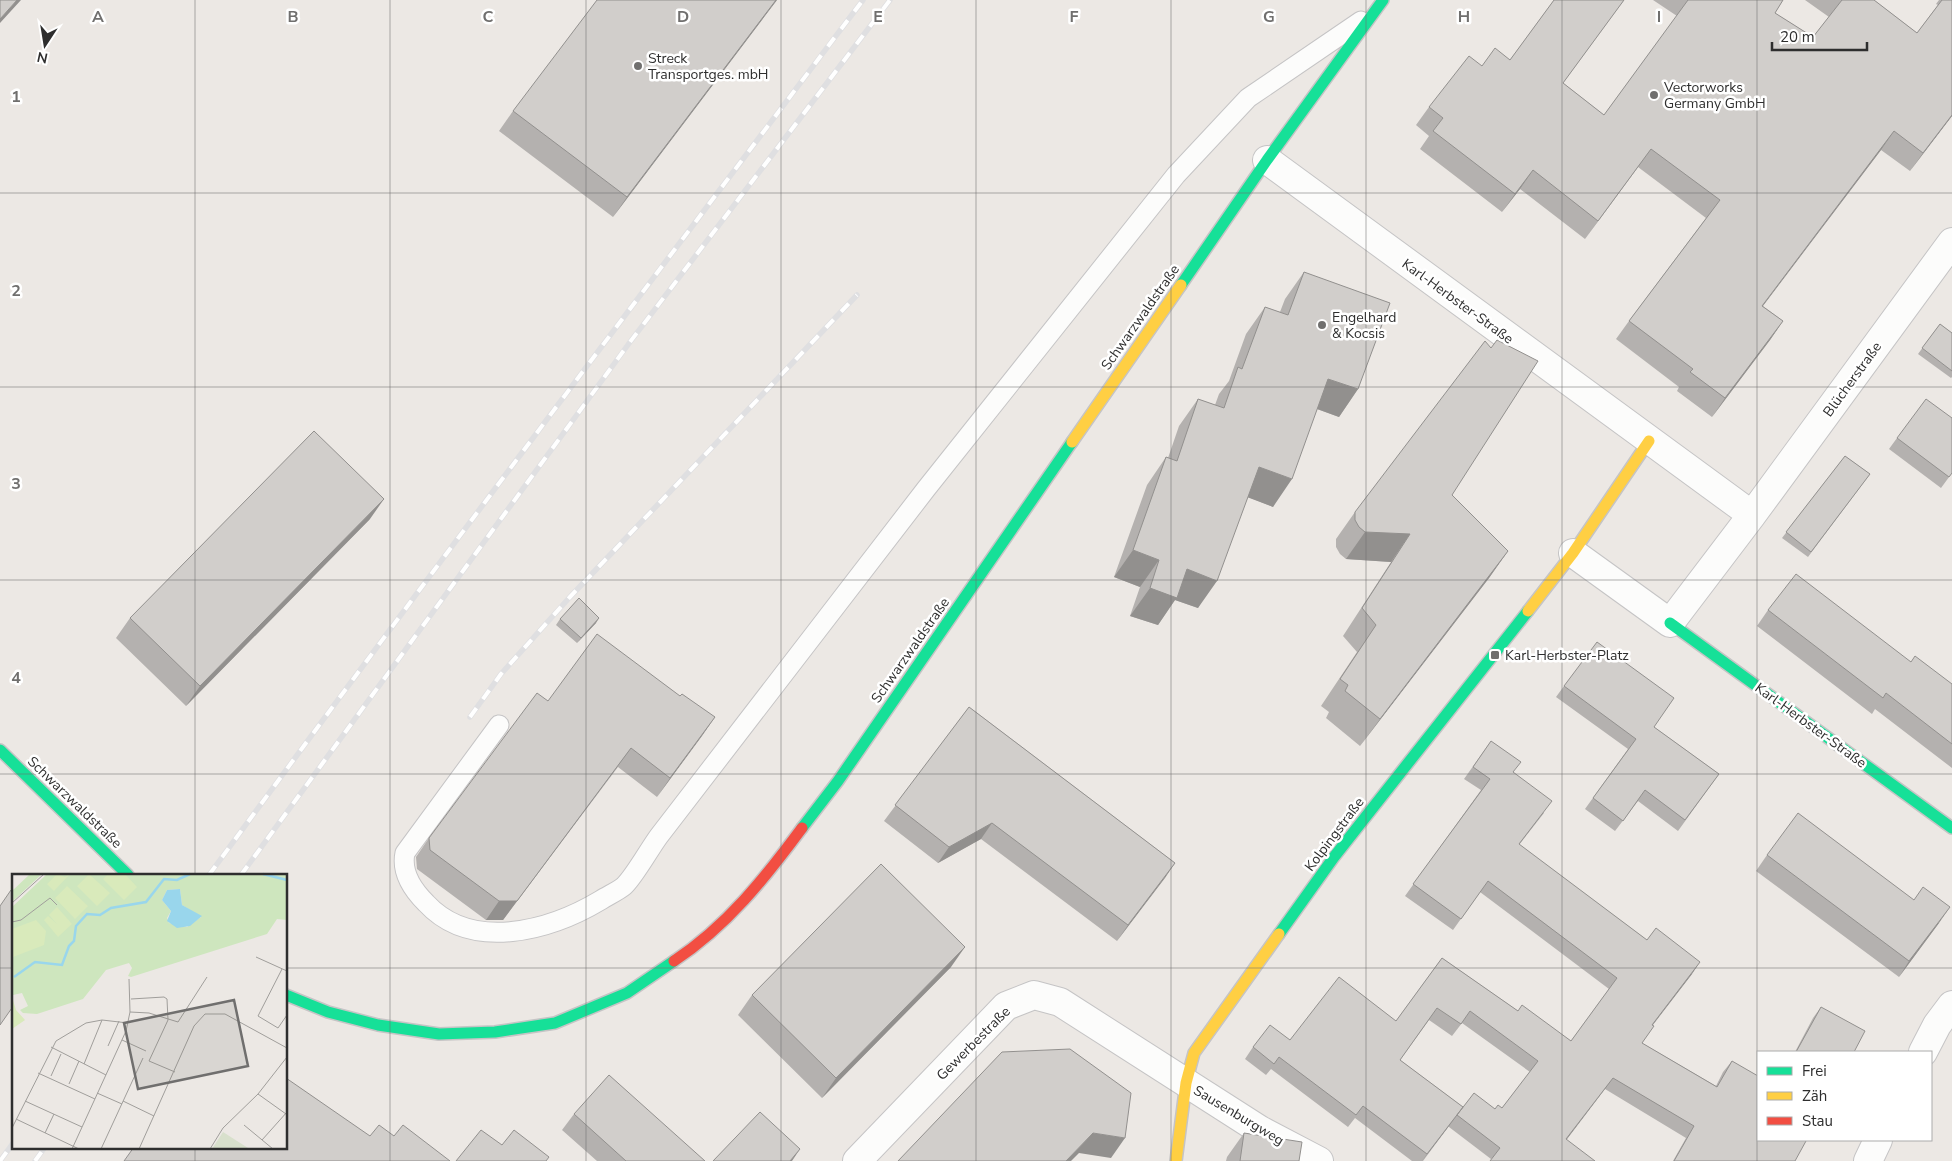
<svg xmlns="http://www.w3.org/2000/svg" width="1952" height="1161" font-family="'Nunito Sans',sans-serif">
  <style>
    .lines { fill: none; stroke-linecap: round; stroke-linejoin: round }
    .lane-casing { stroke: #c5c4c5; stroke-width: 21 }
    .street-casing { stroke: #c5c4c5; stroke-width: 30 }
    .fast-casing { stroke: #c5c4c5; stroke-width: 14 }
    .slow-casing { stroke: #c5c4c5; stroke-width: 14 }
    .jam-casing { stroke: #c5c4c5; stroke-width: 14 }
    .lane { stroke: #fcfcfb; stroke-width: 19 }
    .street { stroke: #fcfcfb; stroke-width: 28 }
    .fast { stroke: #16e098; stroke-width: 11 }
    .slow { stroke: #ffcf43; stroke-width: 11 }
    .jam { stroke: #f24e42; stroke-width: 11 }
    .rail-casing { stroke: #dfdfe1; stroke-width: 5.5 }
    .rail { stroke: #fff; stroke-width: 4; stroke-dasharray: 11; stroke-linecap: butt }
    .wall { fill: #b4b1af; fill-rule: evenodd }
    .shaded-wall { fill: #92908e }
    .building { fill: #d1cecb; stroke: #92908e }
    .grid { fill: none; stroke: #706f6e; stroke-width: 1; stroke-opacity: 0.55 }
    .poi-dot { fill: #706f6e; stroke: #fff; stroke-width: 2 }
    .labels { text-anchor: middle; stroke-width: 5; stroke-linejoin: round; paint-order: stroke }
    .poi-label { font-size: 14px; fill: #2e2e2e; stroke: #fff; text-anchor: start }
    .street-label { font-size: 14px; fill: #2e2e2e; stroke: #fff }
    .inset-river { fill: none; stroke: #99d6ec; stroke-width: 2.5 }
    .inset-road { fill: none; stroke: #a09e9b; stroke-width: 1 }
    .view { fill: #706f6e; fill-opacity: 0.15; stroke: #706f6e; stroke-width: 2.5 }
    .inset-edge { fill: none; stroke: #2e2e2e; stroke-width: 2.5 }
    .grid-label { font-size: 16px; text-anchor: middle; font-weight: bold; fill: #706f6e; stroke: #fff; stroke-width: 5; stroke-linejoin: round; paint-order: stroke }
  </style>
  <rect width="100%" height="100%" fill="#ece8e4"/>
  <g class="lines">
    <!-- lane casing -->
    <g class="lane-casing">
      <path id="lane" d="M499 725 405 853C401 872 413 890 426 903 472 953 551 930 601 900 609 895 618 891 624 886 634 877 650 848 659 836L926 489 1176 175 1248 98 1361 21"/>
    </g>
    <!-- street casing -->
    <g class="street-casing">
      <path id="street" d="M1267 160 1752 515 1670 623 1573 553
        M1752 515 1952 242
        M1923 1052 1937 1025 1952 1005
        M857 1161 1006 1006 1034 995 1060 1002 1260 1130 1319 1161
        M1868 1161 1878 1140"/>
    </g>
    <!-- fast casing -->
    <g class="fast-casing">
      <path id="fast" d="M1181 285 1267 160 1383 0
        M1670 623 1952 828
        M0 750 128 875
        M802 828 838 781 1072 442
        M1279 934 1334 857 1528 611
        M286 995 328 1012 378 1025 439 1034 495 1032 555 1023 627 993 674 961"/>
    </g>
    <!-- slow casing -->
    <g class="slow-casing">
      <path id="slow" d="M1072 442 1181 285
        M1528 611 1573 553 1649 441
        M1176 1161 1186 1083 1194 1053 1279 934"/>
    </g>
    <!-- jam casing -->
    <g class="jam-casing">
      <path id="jam" d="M674 961C727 926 765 878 802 828"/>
    </g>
    <!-- lane -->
    <use href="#lane" class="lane"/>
    <!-- street -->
    <use href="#street" class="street"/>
    <!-- fast -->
    <use href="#fast" class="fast"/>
    <!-- slow -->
    <use href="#slow" class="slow"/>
    <!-- jam -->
    <use href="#jam" class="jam"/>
    <!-- rail casing -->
    <g class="rail-casing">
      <path id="rail" d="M470 717 501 674 569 598 857 295
        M209 875C424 581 644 290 863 0
        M241 875 630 342 890 0
        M0 1161 14 1142
        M35 1161 45 1147"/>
    </g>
    <!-- rail -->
    <use href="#rail" class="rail"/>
  </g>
  <!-- wall -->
  <path class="wall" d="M777 0 613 217 499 131 513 111Z
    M1554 0H1624L1563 83 1604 115 1677 16 1653 0H1783L1775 13 1813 37 1829 17 1805 0H1874L1917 33 1938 5 1936 4 1939 0H1952V116L1910 171 1881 150 1763 306 1783 321 1770 340 1712 417 1677 391 1679 387 1616 339 1629 321 1706 218 1638 167 1585 239 1520 189 1502 212 1420 149 1429 136 1416 125 1429 107 1482 66 1510 60Z
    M1304 272 1358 389 1339 417 1317 409 1273 507 1248 497 1198 608 1175 600 1158 625 1130 616 1140 587 1114 577 1147 485 1166 457 1168 458 1179 426 1198 399 1215 405 1219 394 1229 381 1246 334 1265 307 1280 312 1285 299Z
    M1940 324 1952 333V377L1951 378 1918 354Z
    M1897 438 1952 473 1941 488 1889 449Z
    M1845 456 1870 474 1808 557 1782 538Z
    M1452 495 1508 551 1489 578 1360 746 1326 718 1329 712 1321 706 1357 652 1343 636 1391 562 1346 559 1340 554 1336 547V539L1355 512Z
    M370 519 186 706 116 638 130 618Z
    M1768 610 1911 662 1952 684V768L1875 709 1872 714 1757 626Z
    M560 619 596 623 577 643 556 625Z
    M1564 686 1654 727 1719 774 1678 831 1638 801 1615 831 1585 809 1628 749 1556 697Z
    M680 696 715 717 657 797 618 767 503 920H486L417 869 416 857 429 838 548 701Z
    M969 707 1175 863 1117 941 981 839 938 863 884 821Z
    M1491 741 1513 772 1544 813 1519 845 1647 940 1692 974 1653 1025 1642 1043 1716 1086 1723 1072 1732 1061 1758 1140 1795 1161H1673L1686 1138 1605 1089 1491 1159 1449 1127V1126L1423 1161H1412L1355 1118 1348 1127 1271 1069 1266 1075 1245 1059 1253 1047 1396 1021 1442 958 1518 1011 1571 1041 1609 989 1480 892 1453 930 1405 896 1481 790 1464 779ZM1429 1020 1452 1036 1462 1023 1530 1072 1502 1108 1495 1109 1463 1107 1400 1060Z
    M1767 855 1939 923 1899 977 1756 871Z
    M951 967 822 1098 738 1015 752 995Z
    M1821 1007 1854 1052H1795L1813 1018Z
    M574 1114 705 1161H597L562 1130Z
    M1244 1133 1299 1161H1226L1227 1157Z"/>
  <!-- shaded-wall -->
  <path class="shaded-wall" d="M17 0H21L0 23V19Z
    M776 0H777L613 217 627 197Z
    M1952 115V116L1910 171 1923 153Z
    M1894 131 1881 150 1749 324 1762 306Z
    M1651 149 1638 167 1585 239 1598 221Z
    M1533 170 1520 189 1502 212 1515 194Z
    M1783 321 1770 340 1712 417 1725 398Z
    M1328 379 1358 389 1339 417 1309 406Z
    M1259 467 1292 479 1273 507 1239 494Z
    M384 499 370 519 186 706 200 686Z
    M1365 532 1410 534 1391 562 1346 559Z
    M1133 550 1159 560 1140 587 1114 577Z
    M1508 551 1489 578 1360 746 1380 719Z
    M1187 569 1217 581 1198 608 1175 600 1158 625 1130 616 1150 588Z
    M599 618 596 623 577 643 581 638Z
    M715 717 702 736 657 797 670 778Z
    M631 748 503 920H486L499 901Z
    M992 823 981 839 938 863 949 847Z
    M1175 863 1165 878 1117 941 1128 925Z
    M1950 907 1939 923 1899 977 1909 961Z
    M965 947 951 967 822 1098 836 1078Z
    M1700 962 1692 974 1644 1036 1652 1025Z
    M1613 1078 1605 1089 1558 1151 1566 1139Z
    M1463 1107 1449 1126 1422 1161 1427 1154Z
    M1093 1133 1125 1138 1111 1158 1079 1153 1071 1161H1066Z
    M800 1149 792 1161H790Z"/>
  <!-- building -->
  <path class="building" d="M0 0H17L0 19Z
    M597 0H776L627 197 513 111Z
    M1554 0H1624L1563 83 1604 115 1688 0H1783L1775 13 1813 37 1842 0H1874L1917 33 1942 0H1952V115L1923 153 1894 131 1762 306 1783 321 1725 398 1690 372 1693 369 1629 321 1720 200 1651 149 1598 221 1533 170 1515 194 1433 131 1443 118 1429 107 1469 56 1482 66 1495 48 1510 60Z
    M1304 272 1390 303 1358 389 1328 379 1292 479 1259 467 1217 581 1187 569 1177 598 1150 588 1159 560 1133 550 1166 457 1177 461 1198 399 1224 408 1238 367 1242 369 1265 307 1288 315Z
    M1940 324 1952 333V371L1922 348Z
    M1497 340 1538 361 1452 495 1508 551 1380 719 1345 691 1348 685 1340 679 1376 625 1362 608 1410 534 1365 532 1359 527 1355 520V512L1485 341 1491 348Z
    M1926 399 1952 418V473L1949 477 1897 438Z
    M314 431 384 499 200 686 130 618Z
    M1845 456 1870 474 1811 552 1786 532Z
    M1796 574 1911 662 1915 656 1952 684V744L1886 693 1883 698 1768 610Z
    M579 598 599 618 581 638 560 619Z
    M597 634 680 696 682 694 715 717 670 778 631 748 517 901H499L430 850 429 838 537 693 548 701Z
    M1597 642 1674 698 1654 727 1719 774 1685 820 1645 790 1623 821 1593 798 1636 739 1564 686Z
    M969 707 1175 863 1128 925 992 823 949 847 895 805Z
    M1491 741 1521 762 1513 772 1552 801 1519 844 1647 940 1656 928 1700 962 1652 1025 1654 1026 1642 1043 1717 1087 1732 1061 1758 1076V1140H1803L1806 1141 1795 1161H1674L1694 1126 1613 1078 1566 1139 1595 1161H1490L1500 1148 1457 1115 1474 1093 1495 1109 1498 1105 1502 1108 1538 1061 1470 1011 1461 1024 1437 1008 1400 1060 1463 1107 1427 1154 1363 1106 1356 1115 1279 1057 1274 1064 1253 1047 1270 1025 1290 1040 1339 977 1396 1021 1442 958 1518 1011 1522 1005 1571 1041 1617 978 1488 881 1461 919 1413 884 1490 779 1473 767Z
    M1798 813 1914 900 1923 887 1950 907 1909 961 1767 855Z
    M881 864 965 947 836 1078 752 995Z
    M11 890 14 892V1005L0 1025V906Z
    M1821 1007 1865 1031 1854 1052H1796Z
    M1070 1049 1131 1093 1125 1138 1093 1133 1066 1161H898L1002 1052Z
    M609 1075 705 1161H626L574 1114Z
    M286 1078 370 1136 379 1125 394 1136 403 1125 450 1161H124L134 1147H286Z
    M760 1112 800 1149 790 1161H713Z
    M481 1130 502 1145 514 1130 549 1157 546 1161H456Z
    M1244 1133 1302 1142 1299 1161H1240Z"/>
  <!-- grid -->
  <path class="grid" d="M195 0V875M390 0V1161M586 0V1161M781 0V1161M976 0V1161M1171 0V1161M1366 0V1161M1562 0V1161M1757 0V1161M0 193H1952M0 387H1952M0 580H1952M0 774H1952M0 968H14M286 968H1952M195 1147V1161"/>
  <!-- markers -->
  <g class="poi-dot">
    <circle cx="638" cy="66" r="5"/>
    <circle cx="1654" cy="95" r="5"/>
    <circle cx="1322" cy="325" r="5"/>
    <rect x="1490" y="650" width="10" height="10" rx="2.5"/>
  </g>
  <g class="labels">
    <!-- poi labels -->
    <g class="poi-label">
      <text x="648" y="63">Streck<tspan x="648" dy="16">Transportges. mbH</tspan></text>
      <text x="1664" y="92">Vectorworks<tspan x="1664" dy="16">Germany GmbH</tspan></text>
      <text x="1332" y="322">Engelhard<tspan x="1332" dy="16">&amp; Kocsis</tspan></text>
      <text x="1505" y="660">Karl-Herbster-Platz</text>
    </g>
    <!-- street labels -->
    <g class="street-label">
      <text transform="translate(1458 301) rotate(36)" y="5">Karl-Herbster-Straße</text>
      <text transform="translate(1140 317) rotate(-55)" y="5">Schwarzwaldstraße</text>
      <text transform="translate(1852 379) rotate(-54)" y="5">Blücherstraße</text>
      <text transform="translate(910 650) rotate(-55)" y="5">Schwarzwaldstraße</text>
      <text transform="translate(1811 725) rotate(36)" y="5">Karl-Herbster-Straße</text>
      <text transform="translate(75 802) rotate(44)" y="5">Schwarzwaldstraße</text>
      <text transform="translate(1334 834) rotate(-53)" y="5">Kolpingstraße</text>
      <text transform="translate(973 1043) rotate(-45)" y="5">Gewerbestraße</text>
      <text transform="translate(1239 1115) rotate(31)" y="5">Sausenburgweg</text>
    </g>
  </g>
  <!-- overview -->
  <g transform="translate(12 874)">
    <rect width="275" height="275" fill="#ece8e4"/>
    <path d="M18 0H30L0 28V17ZM35 0H275V46L265 45 255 60 119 103 116 102 120 94 117 89 94 96 71 125 25 140 11 139 8 136 16 132 10 119 1 121 0 117V33ZM168 15 170 31 189 43 175 53 157 49 155 44 159 37 150 26 155 16Z" fill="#cee6be" fill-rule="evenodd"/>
    <path d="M211 258 236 274 235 275H200Z" fill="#d8e0cc"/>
    <path d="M45 0 53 3 58 0 42 17 35 10ZM77 0 98 19 85 32 65 12ZM96 0H113L125 13 112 26 91 5ZM55 12 76 32 63 45 43 24ZM45 33 60 50 46 63 32 46 36 42 45 50 37 41ZM24 46 34 57 32 71 1 83 0 55ZM0 123 4 136 13 146 0 155Z" fill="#d9eabb"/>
    <path d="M168 15 170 31 190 42 178 52 165 54 155 47 159 37 150 26 155 16Z" fill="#99d6ec"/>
    <path class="inset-river" d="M251 0 275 6M2 103 23 88 50 91 57 72 62 67 64 52 75 40 88 41 99 34 134 28 152 5 165 6 178 0"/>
    <path class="inset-road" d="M0 29 32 0M0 48 9 46 38 24 45 31M244 83 275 97M270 95 246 142 266 154 275 141M119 125 152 123 155 125 156 146 137 187M118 138 137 139 166 148 195 103M110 166 134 177M96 172 107 147M39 173 94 201M137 187 163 198M72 190 90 146M26 199 83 225M39 202 49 180M57 210 67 187M85 219 110 230M246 220 274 240M13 227 70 253M111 227 142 242M4 245 67 275M232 251 261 275M0 254 44 167 74 149 90 146 116 149M33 259 42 240M250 266 275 238M60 275 114 157 118 138 117 105M89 275 131 184M127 275 182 152 193 140H213L275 174M198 275 211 254 246 220 275 183"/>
    <path class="view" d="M222 126 236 192 126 215 112 149Z"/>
    <rect width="275" height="275" class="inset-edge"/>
  </g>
  <g class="grid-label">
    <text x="98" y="22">A</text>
    <text x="293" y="22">B</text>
    <text x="488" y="22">C</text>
    <text x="683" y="22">D</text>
    <text x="878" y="22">E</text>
    <text x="1074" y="22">F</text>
    <text x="1269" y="22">G</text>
    <text x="1464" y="22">H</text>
    <text x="1659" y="22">I</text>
    <text x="16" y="102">1</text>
    <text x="16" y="296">2</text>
    <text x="16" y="489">3</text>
    <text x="16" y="683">4</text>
  </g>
  <!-- legend -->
  <rect x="1757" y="1051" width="175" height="90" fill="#ffffff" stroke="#ababab"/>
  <rect x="1767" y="1067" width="25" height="8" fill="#16e098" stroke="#ababab"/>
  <text x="1802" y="1076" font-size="15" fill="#2e2e2e">Frei</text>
  <rect x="1767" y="1092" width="25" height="8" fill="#ffcf43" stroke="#ababab"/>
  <text x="1802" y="1101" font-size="15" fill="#2e2e2e">Zäh</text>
  <rect x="1767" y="1117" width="25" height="8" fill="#f24e42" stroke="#ababab"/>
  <text x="1802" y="1126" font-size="15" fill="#2e2e2e">Stau</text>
  <!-- north arrow -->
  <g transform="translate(45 45) rotate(192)" stroke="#ffffff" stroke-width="4" paint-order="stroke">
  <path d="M0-4L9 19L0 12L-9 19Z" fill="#2e2e2e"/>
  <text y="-8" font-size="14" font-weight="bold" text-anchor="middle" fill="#2e2e2e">N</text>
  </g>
  <!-- scale -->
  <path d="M1772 42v8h95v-8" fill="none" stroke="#2e2e2e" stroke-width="2.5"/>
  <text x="1780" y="42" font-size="15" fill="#2e2e2e" stroke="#ffffff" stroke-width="4" paint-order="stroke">20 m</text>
</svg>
